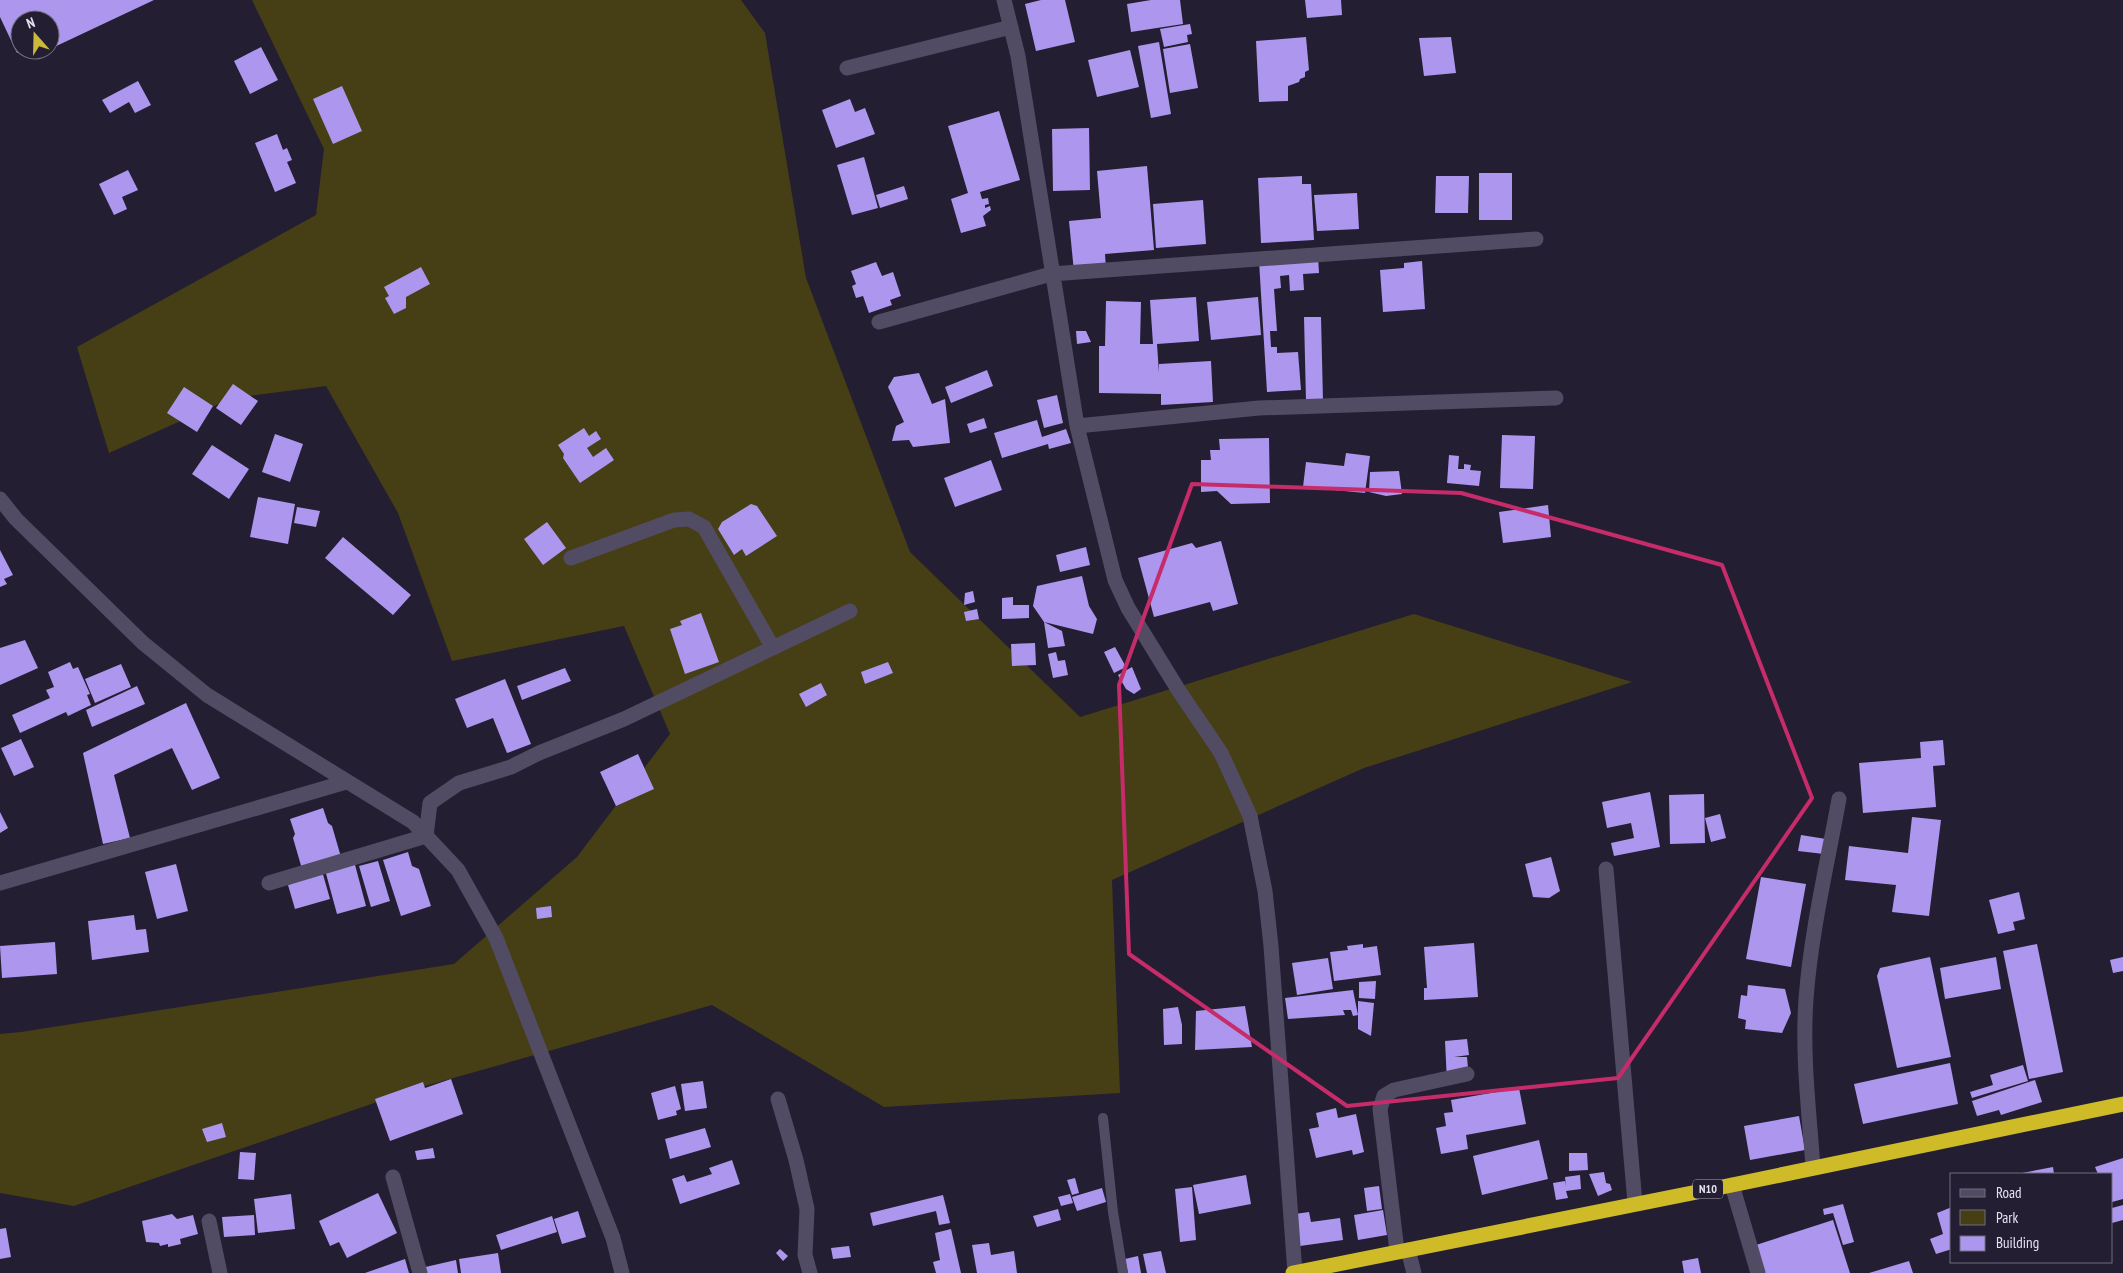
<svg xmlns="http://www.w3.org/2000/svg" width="2123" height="1273" font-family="'PT Sans Narrow',sans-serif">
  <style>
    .green { fill: #463f15 }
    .building { fill: #ad97ee }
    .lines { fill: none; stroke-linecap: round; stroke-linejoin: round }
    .lane { stroke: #514c63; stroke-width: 10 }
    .street { stroke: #514c63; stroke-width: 15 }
    .highway { stroke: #cfbb28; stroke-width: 15 }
    .marked { fill: none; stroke: #c62c6a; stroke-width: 4; stroke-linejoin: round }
    .labels { text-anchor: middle; stroke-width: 5; stroke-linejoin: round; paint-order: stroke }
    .shield { fill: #231e32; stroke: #aca8b8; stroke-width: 1 }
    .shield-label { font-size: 12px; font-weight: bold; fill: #e6e3f1 }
  </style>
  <rect width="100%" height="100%" fill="#231e32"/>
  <!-- green -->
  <path class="green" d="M252 0H741L765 33 806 278 910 552 1080 717 1414 614 1632 682 1364 768 1112 880 1120 1093 884 1107 712 1005 418 1088 74 1206 0 1193V1034L21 1032 454 964 577 857 670 734 624 626 452 661 398 513 326 386 232 398 109 453 77 347 316 215 324 149Z"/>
  <!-- building -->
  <path class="building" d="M0 0H154L50 49V20H20V50H24L17 53 0 17Z
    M1041 0H1065L1075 42 1036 51 1025 4Z
    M1151 0H1180L1183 24 1131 32 1127 4Z
    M1305 0H1341L1342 15 1307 18Z
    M1190 24 1192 34 1187 35 1188 42 1164 47 1160 29Z
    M1306 37 1309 70 1305 72V77L1300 79 1299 82 1288 86V101L1259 102 1256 41Z
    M1451 37 1456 73 1424 76 1419 38Z
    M1159 42 1171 114 1151 118 1138 46Z
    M1190 44 1198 88 1170 93 1163 49Z
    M261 47 278 80 250 94 234 61Z
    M1130 50 1139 87 1097 97 1088 60Z
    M138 81 151 105 135 113 129 102 110 113 102 100Z
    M342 86 362 131 333 144 313 99Z
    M850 99 855 112 865 108 875 134 836 148 822 110Z
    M999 111 1020 180 980 192 982 199 988 198 989 204 985 205V208L990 206 991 210 983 216 986 226 961 233 951 199 968 193 948 126Z
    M1089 128 1090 190 1053 191 1052 129Z
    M277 134 283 150 287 148 292 160 287 162 296 183 275 192 255 143Z
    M864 157 878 208 852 215 837 165Z
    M1147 166 1154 250 1105 254 1106 269 1074 272 1069 221 1101 218 1097 171Z
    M128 170 138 190 122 197 127 209 114 215 99 184Z
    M1479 173H1512V220H1479Z
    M1302 176V184H1311L1314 240 1261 243 1258 178Z
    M1436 176H1469L1468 213H1435Z
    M904 186 908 199 880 208 876 195Z
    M1357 193 1359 229 1317 231 1314 195Z
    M1203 200 1206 244 1156 248 1153 204Z
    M1318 256 1319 273 1303 274 1304 290 1290 291 1289 275 1280 276 1281 288 1274 289 1277 331H1270L1271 347H1277V353L1298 352 1301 390 1267 392 1259 261Z
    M1422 261 1425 309 1383 312 1380 270 1404 268V263Z
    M876 262 882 276 893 272 901 296 890 300 892 305 869 313 863 296 856 298 852 286 856 284 851 271Z
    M421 267 430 284 406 297V308L394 314 385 298 389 296 384 287Z
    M1196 297 1199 341 1157 344 1159 373V364L1211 361 1213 402 1161 405V394L1099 393V346H1105L1106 301 1141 302 1140 344H1153L1150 300Z
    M1258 297 1261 335 1211 340 1207 302Z
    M1304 317H1321L1323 401H1306Z
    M1076 331H1086L1091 342 1077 344Z
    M987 370 993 386 951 403 945 387Z
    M919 373 932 404 945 399 950 443 913 447 909 440 892 441 896 426 904 422 888 387 894 377Z
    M233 384 258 401 241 425 216 408Z
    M184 387 213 406 197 432 167 413Z
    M1057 395 1063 423 1044 428 1037 400Z
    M984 418 987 428 970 433 967 424Z
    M1037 420 1042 437 1066 429 1071 443 1049 449 1048 444 1002 458 994 433Z
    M584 428 589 436 596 431 601 439 587 448 593 457 606 448 614 460 580 483 563 458 564 454 558 445Z
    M275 434 303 444 290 482 262 472Z
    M1502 435 1535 436 1533 489 1500 488Z
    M1269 438 1270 503 1231 504 1217 491 1201 492V460H1211L1210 450H1220L1219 439Z
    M212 445 249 469 229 499 192 474Z
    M1346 453 1370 456 1365 493 1303 487 1306 462 1344 466Z
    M1449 455 1459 456 1458 469H1464V464L1471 465 1470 470 1481 471 1479 486 1447 483Z
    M991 460 1002 490 955 507 944 478Z
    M1399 471 1402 494 1386 496 1369 492 1370 472Z
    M258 497 295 504 288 544 250 537Z
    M751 504 757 506 777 536 746 556 742 549 734 555 718 529 722 522Z
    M1548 505 1551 537 1503 543 1499 512Z
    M297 507 320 511 316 527 294 523Z
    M547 522 566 548 543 565 524 539Z
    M343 537 411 595 393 615 325 558Z
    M1221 541 1238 604 1213 611 1210 602 1154 617 1138 558 1192 543 1196 548Z
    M1086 547 1090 565 1060 572 1056 555Z
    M0 550 13 575 4 579 7 584 0 587Z
    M1082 576 1089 606 1097 619 1093 634 1044 622 1033 606 1037 586Z
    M973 591 975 602 964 605 965 593Z
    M1013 597V605H1029V618L1002 619V598Z
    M977 609 979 619 966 621 964 612Z
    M701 613 719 662 685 674 670 629 682 625 680 621Z
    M1044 622 1062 631 1065 646 1048 648Z
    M25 640 38 668 0 685V648Z
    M1035 643 1036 665 1012 666 1011 644Z
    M1115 647 1126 667 1114 673 1104 652Z
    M1056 652 1058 661 1065 660 1068 675 1053 678 1048 654Z
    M70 662 73 669 78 667 90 694 87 695 91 705 68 716 66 712 20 733 12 715 50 698 46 690 54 687 48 672Z
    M888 662 893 673 865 684 861 672Z
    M121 664 131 687 95 703 85 679Z
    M1132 667 1141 689 1134 694 1126 689 1118 675Z
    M565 668 571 681 522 700 517 686Z
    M505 679 531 744 507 753 493 718 467 728 455 699Z
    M821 683 827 695 806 707 799 694Z
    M137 686 145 704 92 727 86 710Z
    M186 703 220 778 192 790 172 748 114 775 130 838 103 844 83 753Z
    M21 739 34 767 14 776 1 748Z
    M1943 740 1945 765 1933 766 1936 807 1863 813 1859 763 1921 758 1920 742Z
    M638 754 654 789 616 806 600 772Z
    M1650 792 1660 847 1614 856 1611 843 1634 838 1631 823 1607 828 1602 802Z
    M1704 794 1705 843 1670 844 1669 795Z
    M323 808 328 823 332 826 341 857 302 869 293 838 295 834 290 819Z
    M0 812 8 828 0 833Z
    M1720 814 1726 838 1711 842 1705 818Z
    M1912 817 1941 820 1929 916 1892 912 1896 885 1845 880 1849 846 1908 853Z
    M1801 835 1826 839 1824 854 1798 851Z
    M408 852 412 866 419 869 431 906 401 916 383 860Z
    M1551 857 1560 891 1549 898 1533 897 1525 864Z
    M354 861 366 906 337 914 325 870Z
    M378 861 390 901 371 907 359 866Z
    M176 864 188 911 157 919 145 872Z
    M322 871 330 899 295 909 288 885Z
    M1761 877 1806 884 1791 967 1746 959Z
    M2019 892 2025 919 2013 922 2015 930 1998 934 1989 900Z
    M551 906 552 917 537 919 536 908Z
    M134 915 136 930 146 929 149 952 92 960 88 921Z
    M55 942 57 974 2 978 0 946Z
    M1474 943 1478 997 1424 1000V988H1427L1424 947Z
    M1363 944V948L1377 946 1381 975 1334 981 1330 952 1348 950 1347 946Z
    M2037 944 2063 1072 2029 1079 2003 951Z
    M1930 957 1951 1057 1897 1068 1877 976 1880 968Z
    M1996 957 2001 989 1945 999 1940 968Z
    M2123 957V971L2113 973 2110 960Z
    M1328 958 1333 989 1297 995 1292 963Z
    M1376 981 1375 999 1359 998V982Z
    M1748 985 1785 989 1791 1013 1782 1033 1745 1029 1746 1020 1738 1018 1741 995 1747 996Z
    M1353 990 1358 1015 1353 1016 1351 1010H1343L1345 1015 1288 1019 1285 998Z
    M1358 1001 1374 1003 1371 1036 1358 1029Z
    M1245 1006 1252 1047 1195 1050 1196 1011Z
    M1178 1007 1182 1025V1044L1164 1045 1163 1009Z
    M1467 1039 1469 1055 1454 1057H1467L1469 1079 1447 1082 1445 1041Z
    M1950 1063 1958 1104 1863 1124 1854 1084Z
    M2023 1065 2028 1081 1972 1098 1970 1092 1993 1085 1990 1075Z
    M451 1079 463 1114 390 1141 375 1099 423 1082 425 1088Z
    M2035 1080 2042 1102 2001 1115 1999 1110 1977 1116 1972 1101Z
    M703 1081 707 1108 685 1111 681 1084Z
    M675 1086 681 1109 676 1111 677 1115 658 1120 651 1093Z
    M1519 1088 1526 1124 1466 1135 1468 1149 1441 1154 1436 1128 1446 1126 1444 1113 1453 1112 1451 1100Z
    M1336 1108 1338 1118 1356 1114 1364 1152 1353 1155 1352 1150 1316 1158 1309 1129 1319 1127 1316 1113Z
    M1799 1116 1805 1150 1750 1160 1744 1126Z
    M222 1123 226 1137 207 1142 202 1129Z
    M705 1128 711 1147 670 1159 665 1139Z
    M1539 1140 1548 1179 1482 1195 1473 1156Z
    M433 1148 435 1158 417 1160 415 1151Z
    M240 1152 256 1153 254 1180 238 1179Z
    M1569 1153H1587L1588 1170 1569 1171Z
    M2123 1158V1199L2112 1202V1174H2098L2095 1167Z
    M732 1160 740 1184 680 1204 672 1179 684 1175 687 1182 712 1174 709 1168Z
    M2053 1167 2054 1174H2022V1173Z
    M1604 1172 1606 1183 1610 1184 1612 1190 1598 1196 1589 1174Z
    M1246 1175 1251 1204 1199 1214 1193 1185Z
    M1580 1175 1581 1189 1566 1191 1568 1198 1556 1200 1553 1183 1565 1181 1566 1187 1565 1177Z
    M1075 1178 1079 1193 1072 1195 1067 1180Z
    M1379 1186 1382 1209 1367 1211 1364 1188Z
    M1192 1187 1196 1240 1180 1242 1175 1189Z
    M1102 1188 1106 1202 1077 1211 1072 1197Z
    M378 1193 397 1233 347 1258 339 1242 330 1246 319 1221Z
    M291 1194 295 1229 258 1233 254 1199Z
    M1070 1194 1073 1203 1061 1206 1058 1197Z
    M943 1195 950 1223 939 1225 936 1211 873 1226 870 1213Z
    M1843 1204 1854 1242 1843 1245 1833 1213 1824 1215 1823 1209Z
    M2123 1205V1220L2112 1223V1208Z
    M1952 1207V1249L1936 1254 1930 1239 1943 1234 1937 1213Z
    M1058 1209 1061 1220 1037 1227 1033 1216Z
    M1383 1210 1387 1235 1358 1240 1354 1215Z
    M578 1211 586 1237 562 1244 554 1219Z
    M1309 1212 1311 1222 1340 1218 1343 1240 1300 1246 1295 1214Z
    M172 1214 177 1219 193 1215 198 1234 180 1239 181 1244 168 1247V1244L160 1246 159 1243 146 1242 142 1221Z
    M254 1215 255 1235 224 1237 222 1217Z
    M552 1216 557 1232 501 1250 496 1235Z
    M1833 1220 1850 1273H1765L1756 1245Z
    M6 1228 11 1257 0 1259V1229Z
    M951 1229 961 1273H936L933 1262 940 1260 935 1233Z
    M989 1243 991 1255 1014 1251 1017 1273H977L972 1245Z
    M849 1246 851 1257 833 1259 831 1248Z
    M780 1249 788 1256 783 1261 776 1253Z
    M1161 1251 1166 1273H1147L1143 1254Z
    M498 1253 501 1273H461L459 1259Z
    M1138 1256 1141 1273H1128L1125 1259Z
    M1698 1258 1701 1273H1684L1682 1261Z
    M405 1259 409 1273H365Z
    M456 1260 458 1273H422L421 1268Z
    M1909 1261 1913 1273H1869Z"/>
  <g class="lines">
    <!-- lane -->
    <path class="lane" d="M1103 1118 1113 1212 1123 1273"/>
    <!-- street -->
    <path class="street" d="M1004 0 1018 56 1077 426 1115 580 1128 608 1179 691 1221 753 1250 816 1265 891 1271 946 1295 1273
      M847 68 1011 27
      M879 322 1051 274 1536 239
      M1077 426 1259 408 1556 398
      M0 499 16 519 143 643 207 695 413 822 458 870 496 938 613 1238 622 1273
      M571 558 674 520 689 519 704 527 773 648
      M1606 869 1635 1203
      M0 883 346 782
      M269 883 426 836 430 803 459 783 511 767 539 753 624 719 850 611
      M778 1099 796 1160 807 1209 805 1255 810 1273
      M1813 1167C1809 1111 1802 1055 1806 999 1811 932 1827 865 1839 799
      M393 1177 420 1273
      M1732 1185 1758 1273
      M209 1221 220 1273
      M1408 1250 1414 1273
      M1397 1251 1380 1109 1384 1096 1394 1090 1467 1074"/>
    <!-- highway -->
    <path class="highway" d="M1293 1273 1732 1185 2123 1104"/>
  </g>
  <!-- marked area -->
  <path class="marked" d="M1192 484 1461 493 1722 565 1812 798 1618 1078 1347 1106 1129 954 1119 685Z"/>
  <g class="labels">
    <!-- shield labels -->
    <rect class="shield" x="1693" y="1179.5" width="30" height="19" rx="4"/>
    <g class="shield-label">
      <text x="1708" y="1193">N10</text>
    </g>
  </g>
  <!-- legend -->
  <rect x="1950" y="1173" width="162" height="90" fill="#231e32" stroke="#716d7e"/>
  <rect x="1960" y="1189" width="25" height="8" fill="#514c63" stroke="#716d7e"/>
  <text x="1996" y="1198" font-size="15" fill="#e6e3f1">Road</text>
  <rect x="1960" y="1210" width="25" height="15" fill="#463f15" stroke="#716d7e"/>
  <text x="1996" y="1223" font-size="15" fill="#e6e3f1">Park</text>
  <rect x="1960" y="1236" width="25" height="15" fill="#ad97ee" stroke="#716d7e"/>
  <text x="1996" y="1248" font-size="15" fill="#e6e3f1">Building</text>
  <!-- north arrow -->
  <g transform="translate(35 35) rotate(340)"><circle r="24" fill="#231e32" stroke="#716d7e"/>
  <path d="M0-4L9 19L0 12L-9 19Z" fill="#ccb939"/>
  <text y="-8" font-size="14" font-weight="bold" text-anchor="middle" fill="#e6e3f1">N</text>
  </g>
</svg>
